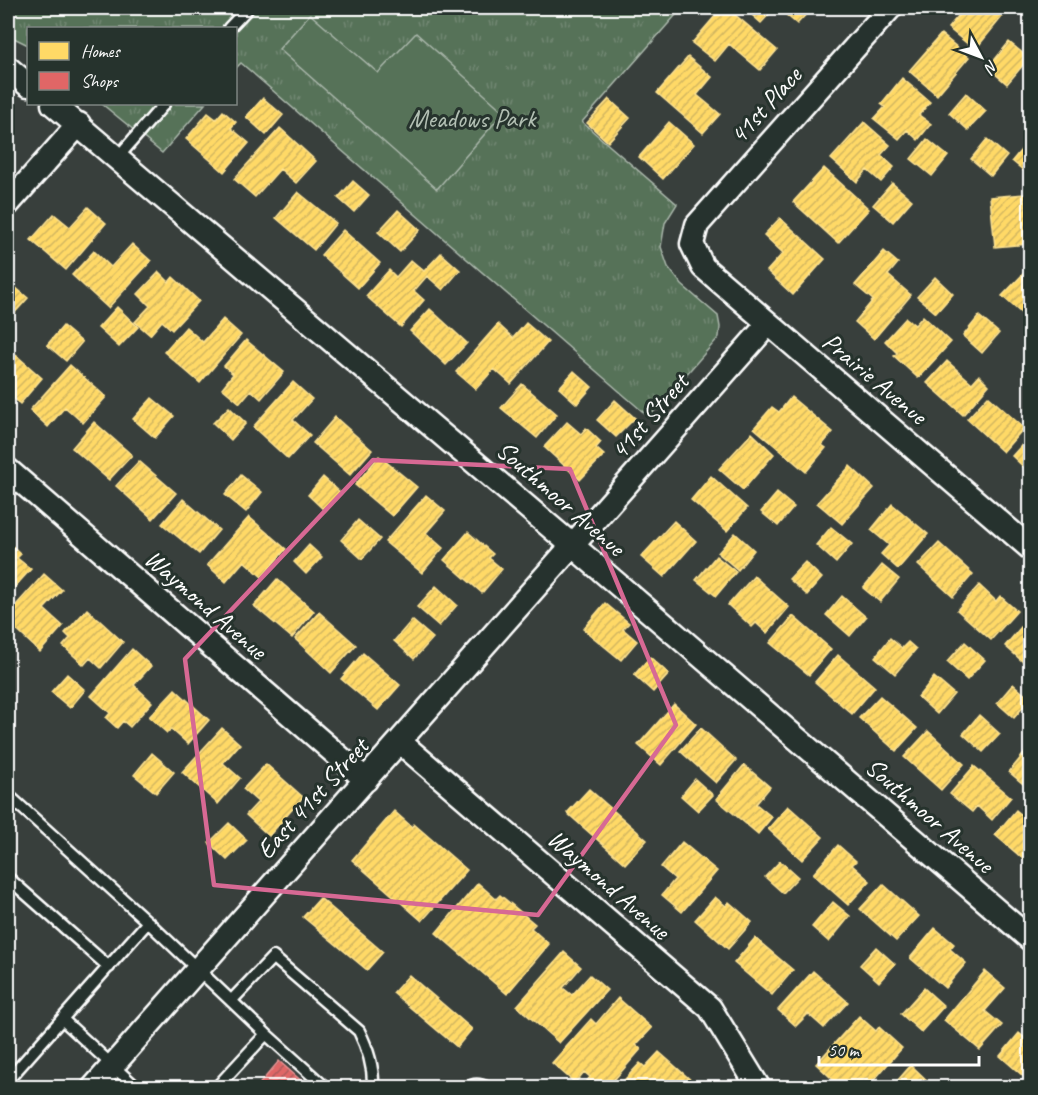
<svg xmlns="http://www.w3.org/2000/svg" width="1038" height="1095" font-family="Caveat,sans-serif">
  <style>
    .grass { fill: url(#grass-tufts); stroke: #abb8ac; stroke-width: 1.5 }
    .pitch { fill: #577259; stroke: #abb8ac; stroke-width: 1.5 }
    .homes { fill: url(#homes-hatch); stroke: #ffe494; stroke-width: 1.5 }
    .shops { fill: url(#shops-hatch); stroke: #e99494; stroke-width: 1.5 }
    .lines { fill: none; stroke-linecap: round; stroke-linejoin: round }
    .service-casing { stroke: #fff; stroke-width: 15 }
    .minor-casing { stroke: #fff; stroke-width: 27 }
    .service { stroke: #26332d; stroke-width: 10 }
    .minor { stroke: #26332d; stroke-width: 22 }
    .marked { fill: none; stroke: #d76994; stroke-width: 4.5; stroke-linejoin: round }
    .labels { text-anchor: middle; stroke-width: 6; stroke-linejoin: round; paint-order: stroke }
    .street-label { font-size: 26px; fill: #fff; stroke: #26332d }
    .park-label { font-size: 26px; fill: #b3c0b4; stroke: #26332d }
  </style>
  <defs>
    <pattern id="grass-tufts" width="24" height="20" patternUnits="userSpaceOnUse" patternTransform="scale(1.5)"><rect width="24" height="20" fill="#577259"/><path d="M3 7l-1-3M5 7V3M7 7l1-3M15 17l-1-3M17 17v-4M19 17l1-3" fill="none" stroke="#708772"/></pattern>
    <pattern id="homes-hatch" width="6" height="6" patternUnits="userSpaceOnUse" patternTransform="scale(1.5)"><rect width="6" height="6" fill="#ffd966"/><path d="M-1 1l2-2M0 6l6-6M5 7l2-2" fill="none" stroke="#d2b660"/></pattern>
    <pattern id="shops-hatch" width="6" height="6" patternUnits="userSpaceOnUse" patternTransform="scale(1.5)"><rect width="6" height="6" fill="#e06666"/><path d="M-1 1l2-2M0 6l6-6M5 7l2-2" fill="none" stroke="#ac5d5d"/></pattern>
  </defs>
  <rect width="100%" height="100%" fill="#383f3c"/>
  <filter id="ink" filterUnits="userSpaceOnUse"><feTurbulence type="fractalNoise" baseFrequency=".0167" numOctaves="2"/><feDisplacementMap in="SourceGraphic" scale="12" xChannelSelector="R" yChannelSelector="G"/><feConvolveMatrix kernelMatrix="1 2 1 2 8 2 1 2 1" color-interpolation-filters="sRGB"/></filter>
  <g filter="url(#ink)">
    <!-- grass -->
    <path class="grass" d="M8 8H682L582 122 677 204 665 223 661 247 668 267 682 285 718 316 720 327 719 337 649 417 241 63 236 68V28H28V45L8 35Z
      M102 104H205L162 153Z"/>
    <!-- pitch -->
    <path class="pitch" d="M310 14 378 73 416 33 504 112 437 189 279 49Z"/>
    <!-- homes -->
    <path class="homes" d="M722 8H727L777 50 760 70 729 44 715 61 692 43Z
      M744 8H775L761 23Z
      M778 8H812L797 24Z
      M965 8H1001L1006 12 975 50 948 28Z
      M941 34 969 57 937 95 909 71Z
      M1009 42 1029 58 1007 84 988 68Z
      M688 57 712 77 697 95 720 114 703 133 657 93Z
      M902 78 930 102 919 115 931 124 918 140 907 130 899 139 874 119 885 107 881 104Z
      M966 93 986 111 968 130 949 113Z
      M263 98 283 115 266 135 246 117Z
      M609 99 630 118 608 142 587 123Z
      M223 111 236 122 231 128 249 143 224 172 186 139 208 113 216 119Z
      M669 122 694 144 663 179 639 157Z
      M864 122 890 145 881 155 894 167 881 182 867 170 857 182 831 159Z
      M280 128 316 161 296 183 280 169 255 197 234 179Z
      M927 139 948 156 932 176 911 159Z
      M987 139 1007 156 991 176 971 159Z
      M1030 139V176L1012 161Z
      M824 168 869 209 838 243 793 202Z
      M353 181 369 195 354 212 338 198Z
      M892 183 912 200 893 222 873 205Z
      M298 192 336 223 314 250 276 218Z
      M1025 194 1029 244 995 247 990 197Z
      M88 207 106 223 66 270 31 240 54 214 70 227Z
      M398 210 420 230 400 252 378 232Z
      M780 218 825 259 793 295 767 271 783 253 764 235Z
      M343 230 380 263 358 288 321 255Z
      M132 244 151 261 108 308 72 275 94 251 111 267Z
      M884 251 898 263 888 275 911 295 874 339 855 322 873 300 855 285Z
      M441 253 460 270 443 290 427 276 414 291 424 300 401 327 366 296 389 270 396 277 411 260 424 271Z
      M159 272 169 282 173 277 199 301 172 330 162 321 150 335 135 322 150 306 138 294Z
      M1024 273 1030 279V321L1002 296Z
      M935 277 953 294 936 313 917 297Z
      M8 281 28 298 11 317 8 314Z
      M117 307 138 327 119 347 98 328Z
      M430 309 467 343 446 365 410 331Z
      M923 316 951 342 918 378 894 356 897 353 885 341 906 318 915 325Z
      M979 316 999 333 982 353 963 336Z
      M223 319 241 335 200 383 164 352 186 327 203 342Z
      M526 323 548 342 511 384 494 369 476 389 456 372 498 324 513 338Z
      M63 326 82 342 66 361 47 345Z
      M246 340 284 372 261 399 251 390 240 403 222 388 233 374 224 366Z
      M8 348 42 378 20 404 8 393Z
      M947 361 972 383 979 375 989 385 963 415 927 383Z
      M70 365 106 397 83 423 65 407 48 427 30 410Z
      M574 371 592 387 577 404 559 388Z
      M293 382 312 399 293 420 310 435 288 459 253 427Z
      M522 384 557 414 537 438 501 408Z
      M988 396 1024 428 1003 452 967 419Z
      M791 397 833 432 822 445 826 448 806 472 754 428 772 407 779 412Z
      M152 398 174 416 155 438 133 419Z
      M615 400 635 418 616 437 597 420Z
      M229 407 246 423 231 440 213 423Z
      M335 417 372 450 350 475 313 443Z
      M94 422 132 455 109 480 72 448Z
      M567 422 581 434 586 428 601 442 596 448 604 455 580 480 544 447Z
      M752 433 774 454 743 490 719 469Z
      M1030 436V473L1012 456Z
      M379 456 417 487 392 516 355 485Z
      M139 461 176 493 153 519 116 486Z
      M850 466 874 488 842 524 817 503Z
      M241 475 262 492 246 512 225 495Z
      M711 476 747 508 727 531 691 500Z
      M323 477 341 493 325 511 308 495Z
      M777 493 794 507 778 526 761 512Z
      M426 495 445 511 426 533 443 548 422 573 385 542Z
      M183 499 219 530 199 554 162 524Z
      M892 504 928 534 898 569 881 554 889 545 871 530Z
      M249 517 286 549 262 577 244 561 226 582 207 565Z
      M358 520 380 539 362 559 341 540Z
      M674 521 696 541 664 577 641 557Z
      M831 527 852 544 836 563 816 545Z
      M468 532 493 554 489 558 502 569 482 593 444 560Z
      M735 533 754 550 738 570 718 553Z
      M8 542 21 554 17 558 31 569 9 593Z
      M939 543 973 574 953 597 918 565Z
      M309 545 322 557 306 574 294 562Z
      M716 556 736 572 716 596 696 580Z
      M805 562 822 578 807 595 789 579Z
      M882 565 899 579 880 602 863 588Z
      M44 574 62 590 44 609 63 626 40 652 8 622V614Z
      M754 576 789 607 767 633 756 623 752 627 728 605Z
      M277 579 314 611 292 638 254 606Z
      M979 585 996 601 1000 596 1017 611 991 640 957 610Z
      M436 586 457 605 439 626 417 607Z
      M842 596 866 617 850 636 826 615Z
      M605 603 629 623 623 629 637 641 621 660 583 629Z
      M87 609 123 642 101 668 90 658 84 665 63 646 70 638 65 633Z
      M319 612 356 645 331 673 295 639Z
      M793 616 831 649 809 675 770 643Z
      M412 620 433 638 414 659 394 641Z
      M1027 620 1030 624V668L1005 646Z
      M890 638 902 648 908 642 916 649 895 674 875 657Z
      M965 642 985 660 967 680 947 662Z
      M132 649 151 666 134 685 152 702 130 727 123 721 117 728 106 718 110 713 91 696Z
      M363 653 400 685 378 710 341 679Z
      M838 655 875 687 852 714 815 682Z
      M650 657 669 674 653 692 634 675Z
      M67 674 85 690 70 708 51 692Z
      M934 677 954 694 937 714 918 697Z
      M1013 684 1030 699 1014 718 997 703Z
      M175 689 209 720 188 744 171 729 167 733 149 717Z
      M880 696 917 728 896 751 859 718Z
      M674 704 696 724 661 765 638 745Z
      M979 715 1000 734 983 752 963 734Z
      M222 728 240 744 223 763 240 778 218 804 182 772Z
      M701 728 736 760 716 783 680 751Z
      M928 731 964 764 941 790 904 757Z
      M1027 750 1030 753 1029 789 1009 772Z
      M152 753 174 772 156 793 134 775Z
      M266 764 303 797 269 836 246 815 258 802 243 789Z
      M744 765 770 787 756 804 772 817 758 834 716 799Z
      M974 766 1011 797 992 820 977 806 972 812 950 794Z
      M695 779 713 795 698 811 681 796Z
      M589 789 647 840 625 864 567 813Z
      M788 806 823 837 802 860 768 829Z
      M1016 810 1030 822 1029 864 995 835Z
      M394 811 412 827 414 824 467 870 422 921 352 860Z
      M229 823 247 840 227 860 209 843Z
      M682 842 717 871 682 912 662 895 675 879 661 867Z
      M838 845 856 861 852 865 870 881 848 905 813 874Z
      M780 861 798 877 783 893 765 877Z
      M478 883 496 899 500 895 535 924 531 928 549 944 507 994 436 933Z
      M883 884 919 916 896 941 860 909Z
      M715 897 726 906 729 902 752 922 728 949 695 920Z
      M320 898 383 952 367 970 303 917Z
      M833 902 850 916 829 942 812 927Z
      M935 928 954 944 950 949 966 963 945 988 910 958Z
      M755 938 793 970 772 995 734 963Z
      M876 947 895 964 879 982 860 965Z
      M564 952 581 967 563 988 572 995 590 975 607 990 559 1043 517 1006Z
      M813 971 848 1002 824 1028 808 1014 796 1026 778 1010Z
      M985 971 1005 988 985 1011 1002 1025 980 1050 944 1020Z
      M409 975 472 1029 457 1047 393 993Z
      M924 988 944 1006 921 1032 901 1014Z
      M618 998 652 1028 636 1045 641 1049 607 1088H582L590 1077 584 1072 575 1083 552 1063 591 1019 596 1024Z
      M859 1016 876 1031 879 1027 902 1048 867 1088H842L816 1064Z
      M1019 1033 1030 1042V1082L1000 1056Z
      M659 1052 692 1081 686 1088H617L640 1063 645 1067Z
      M911 1065 935 1088H891Z"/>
    <!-- shops -->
    <path class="shops" d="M279 1061 307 1086 306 1088H256Z"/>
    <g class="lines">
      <!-- service casing -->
      <g class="service-casing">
        <path id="service" d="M229 28 248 8
          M118 157 164 104
          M8 795 148 922
          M8 878 109 967
          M231 1001 273 957 359 1031C368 1049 374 1068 373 1088
          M266 1034 326 1088
          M8 1080 62 1019
          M137 1088 62 1019 148 922 266 1034 216 1088
          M469 1088C474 1083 482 1085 488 1088"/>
      </g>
      <!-- minor casing -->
      <g class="minor-casing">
        <path id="minor" d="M890 8 697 225 692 244 703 267 1030 548
          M8 68 28 85
          M53 104 573 546 1030 939
          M8 204 79 124
          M8 470 366 780
          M400 742 710 1008 759 1088
          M93 1088 768 324"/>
      </g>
      <!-- service -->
      <use href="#service" class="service"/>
      <!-- minor -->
      <use href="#minor" class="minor"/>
    </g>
  </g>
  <!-- marked area -->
  <path class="marked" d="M373 460 570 469 676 725 538 915 214 885 185 659Z"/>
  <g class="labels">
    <!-- street labels -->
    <g class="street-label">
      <text transform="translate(765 105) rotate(-48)" y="9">41st Place</text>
      <text transform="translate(875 378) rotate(40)" y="9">Prairie Avenue</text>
      <text transform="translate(649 416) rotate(-49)" y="9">41st Street</text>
      <text transform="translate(561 498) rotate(41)" y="9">Southmoor Avenue</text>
      <text transform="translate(206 604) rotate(41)" y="9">Waymond Avenue</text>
      <text transform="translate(312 798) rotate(-48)" y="9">East 41st Street</text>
      <text transform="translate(930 815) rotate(41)" y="9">Southmoor Avenue</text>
      <text transform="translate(609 884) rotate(41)" y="9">Waymond Avenue</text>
    </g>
    <!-- park labels -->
    <g class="park-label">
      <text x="472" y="127">Meadows Park</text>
    </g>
  </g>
  <!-- margin -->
  <rect width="1038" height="1095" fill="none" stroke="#26332d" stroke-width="30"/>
  <rect x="15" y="15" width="1008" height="1065" fill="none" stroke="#fff" stroke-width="2" filter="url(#ink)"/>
  <!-- legend -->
  <rect x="27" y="27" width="210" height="78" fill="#26332d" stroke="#7d8581" stroke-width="1.5"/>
  <rect x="39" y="42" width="30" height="18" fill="#ffd966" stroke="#7d8581" stroke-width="1.5"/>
  <text x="81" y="57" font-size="18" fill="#ffffff">Homes</text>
  <rect x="39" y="72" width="30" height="18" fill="#e06666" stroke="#7d8581" stroke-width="1.5"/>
  <text x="81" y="87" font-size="18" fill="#ffffff">Shops</text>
  <!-- north arrow -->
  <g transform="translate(981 57) rotate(131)" stroke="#26332d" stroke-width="4.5" paint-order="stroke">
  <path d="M0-4.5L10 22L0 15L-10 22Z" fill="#ffffff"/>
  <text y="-9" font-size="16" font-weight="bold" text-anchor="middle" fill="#ffffff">N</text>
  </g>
  <!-- scale -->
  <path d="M819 1056v9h160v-9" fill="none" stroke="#ffffff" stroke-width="3"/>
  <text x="828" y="1056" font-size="18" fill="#ffffff" stroke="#26332d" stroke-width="4.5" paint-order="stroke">50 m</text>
</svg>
